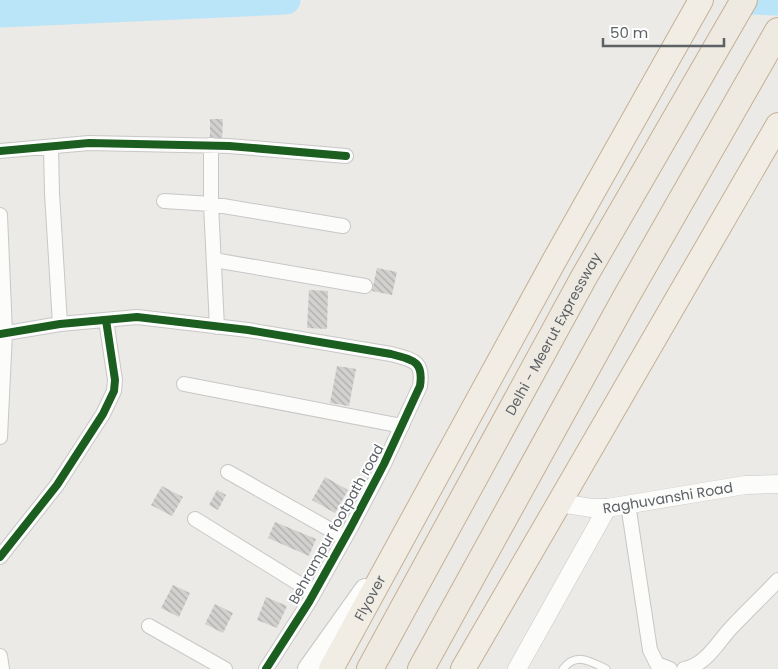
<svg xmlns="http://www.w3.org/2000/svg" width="778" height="669" font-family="Poppins,sans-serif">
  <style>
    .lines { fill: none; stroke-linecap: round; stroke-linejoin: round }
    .river { stroke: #bae4f8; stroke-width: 29 }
    .building { fill: url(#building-back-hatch) }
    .service-casing { stroke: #c8c7c8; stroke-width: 9 }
    .minor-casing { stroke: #c8c7c8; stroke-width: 16 }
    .tertiary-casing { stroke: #c8c7c8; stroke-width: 19 }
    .secondary-casing { stroke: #c7c7c8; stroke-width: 22 }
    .trunk-casing { stroke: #c4b093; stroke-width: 26 }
    .motorway-casing { stroke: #c4b093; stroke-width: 28 }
    .service { stroke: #fcfcfb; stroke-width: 7 }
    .minor { stroke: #fcfcfb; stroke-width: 14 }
    .tertiary { stroke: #fcfcfb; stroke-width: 18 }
    .secondary { stroke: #fcfcfb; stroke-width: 20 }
    .trunk { stroke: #f1ede4; stroke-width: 24 }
    .motorway { stroke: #efeae1; stroke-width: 26 }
    .cycleway-casing { stroke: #fff; stroke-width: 11 }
    .cycleway { stroke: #1b5e20; stroke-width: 8 }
    .labels { text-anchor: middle; stroke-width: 4; stroke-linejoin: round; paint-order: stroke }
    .street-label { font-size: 14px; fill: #5c6165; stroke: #fff }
  </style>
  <defs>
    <pattern id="building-back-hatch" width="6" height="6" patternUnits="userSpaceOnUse" patternTransform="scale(1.25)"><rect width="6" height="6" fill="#d3d1d0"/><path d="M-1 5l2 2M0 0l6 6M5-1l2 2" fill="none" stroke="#aeadac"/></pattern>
  </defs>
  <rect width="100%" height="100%" fill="#eceae7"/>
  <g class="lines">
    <!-- river -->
    <path class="river" d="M751 0 778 1
      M0 13 286 0"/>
  </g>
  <!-- building -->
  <path class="building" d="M210 119H223L222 140H210Z
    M377 268 397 272 392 295 372 291Z
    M309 290 328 291 327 329 307 328Z
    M337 366 356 369 349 406 330 403Z
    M325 477 348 490 335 513 312 500Z
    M162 486 183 497 172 516 151 505Z
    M217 490 226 495 218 510 209 505Z
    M275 522 316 539 309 556 268 538Z
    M173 585 190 593 179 617 161 608Z
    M266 597 287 606 277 628 257 620Z
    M215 604 233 613 223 633 205 624Z"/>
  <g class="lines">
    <!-- service casing -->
    <g class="service-casing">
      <path id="service" d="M563 669C576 652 590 661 606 669"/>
    </g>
    <!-- minor casing -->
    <g class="minor-casing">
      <path id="minor" d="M211 145V204L217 327
        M51 147 52 193 60 324
        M0 151 89 143 229 146 346 156
        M164 201 211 204 343 226
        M0 215 5 333 0 437
        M214 260 365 286
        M0 334 60 324 137 317 248 330 391 354C412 360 424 360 420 386L384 464 351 527 309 602 266 669
        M184 384 402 426
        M228 472 345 538
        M628 504 650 650 657 664 670 669
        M195 519 314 593
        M0 557 57 485 103 414 114 391 115 380 106 320
        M149 626 225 669
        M0 656 2 669
        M684 669C706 665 717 643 731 628 746 612 763 596 778 580"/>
    </g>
    <!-- tertiary casing -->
    <g class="tertiary-casing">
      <g id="tertiary">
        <path id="s1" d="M559 503 592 508H607L745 485 778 484"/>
        <path d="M517 669 607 508"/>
      </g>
    </g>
    <!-- secondary casing -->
    <g class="secondary-casing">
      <path id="secondary" d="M308 669 365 589"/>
    </g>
    <!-- trunk casing -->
    <g class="trunk-casing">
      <g id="trunk">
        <path id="s2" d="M331 669 554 261 701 0"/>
        <path d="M463 669 778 125"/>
      </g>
    </g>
    <!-- motorway casing -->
    <g class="motorway-casing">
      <g id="motorway">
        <path id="s3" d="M370 669 584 277 744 0"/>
        <path d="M421 669 626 297 778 31"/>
      </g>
    </g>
    <!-- service -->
    <use href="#service" class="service"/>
    <!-- minor -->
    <use href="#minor" class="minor"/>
    <!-- tertiary -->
    <use href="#tertiary" class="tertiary"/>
    <!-- secondary -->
    <use href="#secondary" class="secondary"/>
    <!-- trunk -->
    <use href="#trunk" class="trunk"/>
    <!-- motorway -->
    <use href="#motorway" class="motorway"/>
    <!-- cycleway casing -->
    <g class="cycleway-casing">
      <path id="cycleway" d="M0 151 89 143 229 146 346 156
        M0 334 60 324 137 317 248 330 391 354C412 360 424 360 420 386L384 464 351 527 309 602 266 669
        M0 557 57 485 103 414 114 391 115 380 106 320"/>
    </g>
    <!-- cycleway -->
    <use href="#cycleway" class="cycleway"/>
  </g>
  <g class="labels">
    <!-- street labels -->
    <g class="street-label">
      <text dy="5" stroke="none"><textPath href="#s3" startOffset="382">Delhi - Meerut Expressway</textPath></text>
      <text dy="5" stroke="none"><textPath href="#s1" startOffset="110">Raghuvanshi Road</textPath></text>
      <text transform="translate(336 524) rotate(-61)" y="5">Behrampur footpath road</text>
      <text dy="5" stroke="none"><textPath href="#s2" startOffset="81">Flyover</textPath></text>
    </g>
  </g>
  <!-- scale -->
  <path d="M603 38v8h121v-8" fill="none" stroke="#5c6165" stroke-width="2.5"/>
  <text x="610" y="38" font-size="15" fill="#5c6165" stroke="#ffffff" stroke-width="4" paint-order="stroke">50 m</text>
</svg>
